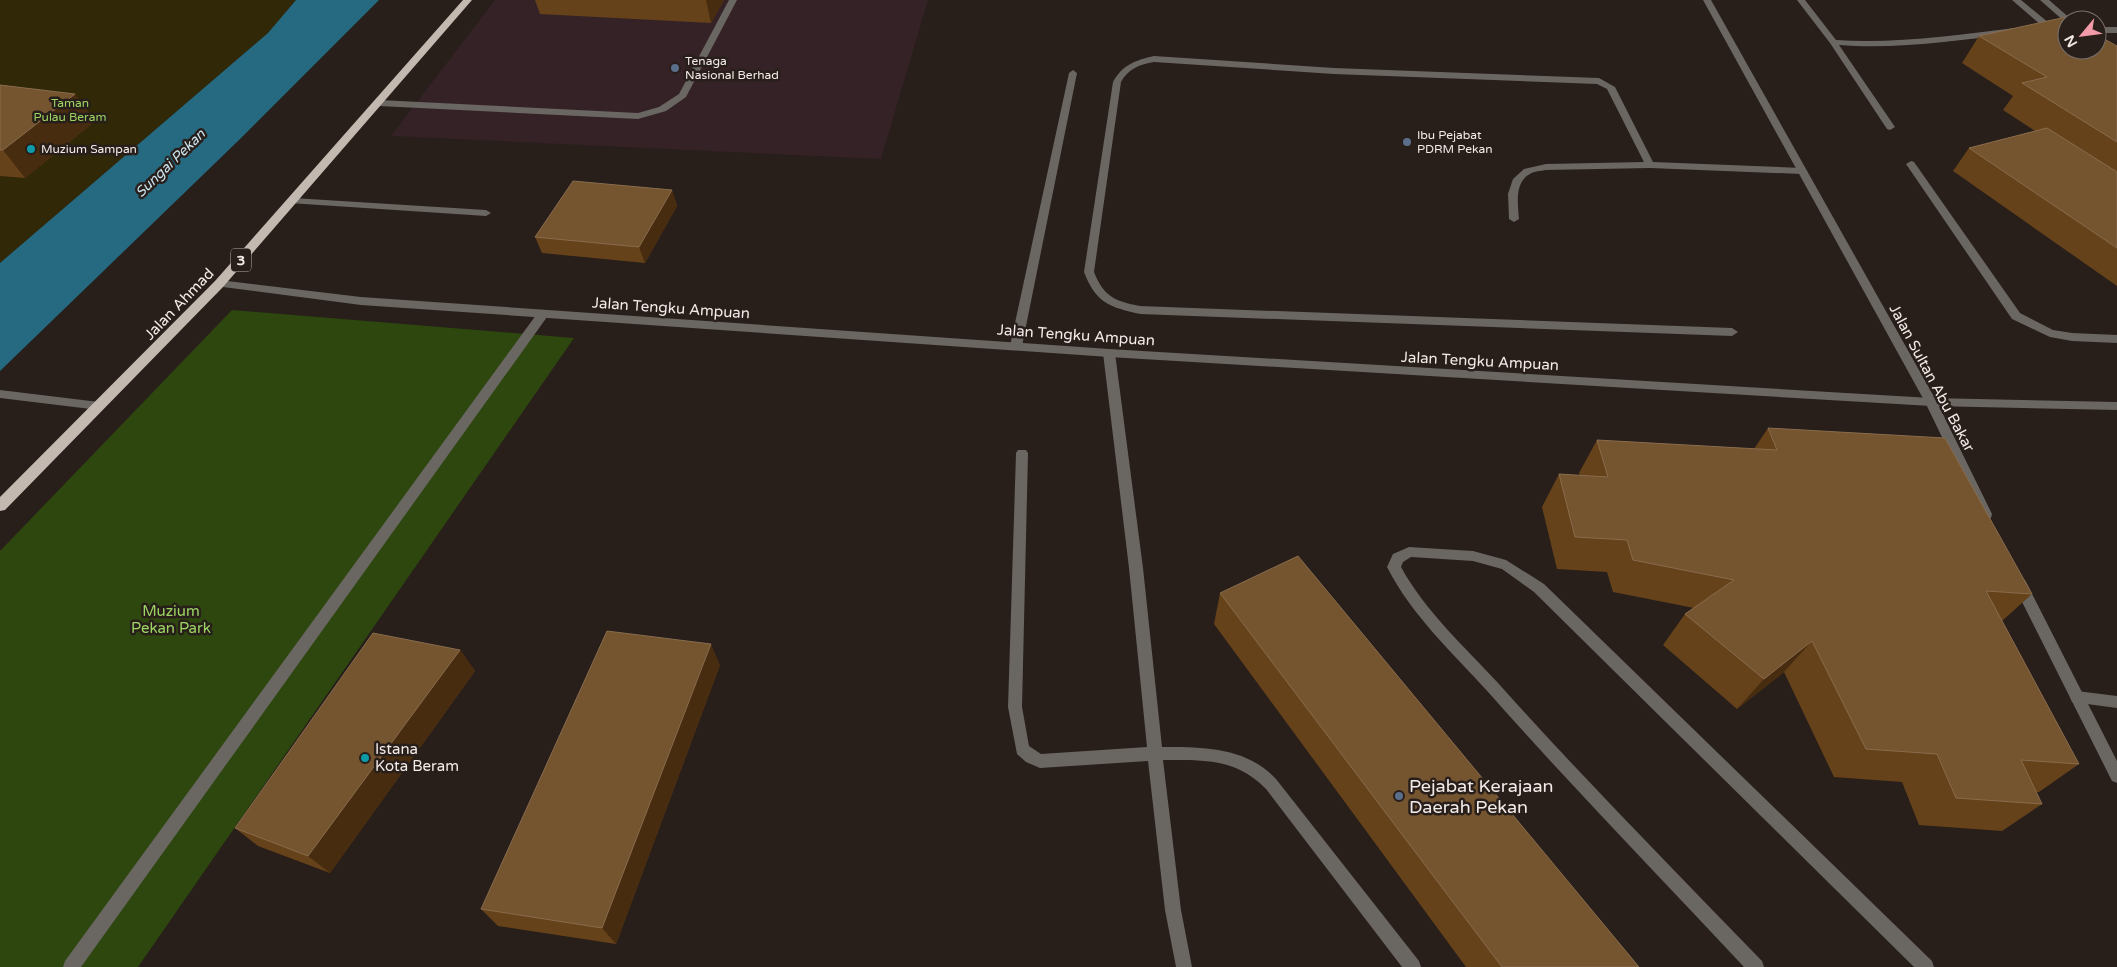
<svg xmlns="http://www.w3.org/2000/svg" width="2117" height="967" font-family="'Varela Round',sans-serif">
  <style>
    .commercial { fill: #352227 }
    .green { fill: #2d470f }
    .sand { fill: #302806 }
    .water { fill: #266a81 }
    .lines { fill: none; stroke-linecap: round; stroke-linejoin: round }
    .service { fill: #6a6662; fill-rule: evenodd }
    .minor { fill: #6a6662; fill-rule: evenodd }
    .tertiary { fill: #6a6662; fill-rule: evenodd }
    .trunk { fill: #c3b9b0; fill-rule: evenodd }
    .wall { fill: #66421a }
    .shaded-wall { fill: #472c10 }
    .building { fill: #755430; stroke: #886c4d }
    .service-dot { fill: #5c6f8a; stroke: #281e1a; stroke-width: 2 }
    .culture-dot { fill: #0f9aa8; stroke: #281e1a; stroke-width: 2 }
    .labels { text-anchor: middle; stroke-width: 5; stroke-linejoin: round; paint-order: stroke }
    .far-poi-label { font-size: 12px; fill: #f2ebe8; stroke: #281e1a; text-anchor: start }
    .far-park-label { font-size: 12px; fill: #9cd563; stroke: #281e1a }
    .far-water-label { font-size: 14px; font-style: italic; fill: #cce6f1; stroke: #281e1a }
    .shield { fill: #281e1a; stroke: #b5aeaa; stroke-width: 1 }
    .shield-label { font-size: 14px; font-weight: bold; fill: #f2ebe8 }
    .street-label { font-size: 15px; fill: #f2ebe8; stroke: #281e1a }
    .park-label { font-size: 15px; fill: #9cd563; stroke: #281e1a }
    .poi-label { font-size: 15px; fill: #f2ebe8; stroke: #281e1a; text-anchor: start }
    .near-poi-label { font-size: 18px; fill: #f2ebe8; stroke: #281e1a; text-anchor: start }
  </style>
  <rect width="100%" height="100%" fill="#281e1a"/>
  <!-- commercial -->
  <path class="commercial" d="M495 0H928L881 159 391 136Z"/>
  <!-- green -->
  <path class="green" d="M232 310 574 338 138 967H0V551Z"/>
  <!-- sand -->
  <path class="sand" d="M0 0H296L268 33 0 263Z"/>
  <!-- water -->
  <path class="water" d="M296 0H379L238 141 0 371V263L268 33Z"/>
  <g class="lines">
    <!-- service -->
    <path class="service" d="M729 0H737L686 97 666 111 638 119 379 106 374 103 379 100 638 113 659 107 679 94Z
      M1797 0H1805L1836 40C1895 44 1956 35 2015 28L2019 31 2015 34C1957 40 1897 50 1839 45L1895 127 1890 130 1887 129 1830 43Z
      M2012 0H2021L2055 28V32H2049Z
      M2040 0H2049L2072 20 2065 22Z
      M2097 27H2117V33H2097Z
      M1154 56 1334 68 1599 78 1615 87 1653 162 1802 168 1807 171 1802 174 1650 168 1546 170C1541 171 1534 171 1530 174 1514 182 1518 205 1519 219L1514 222 1509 219 1508 194 1513 179 1524 169 1546 164 1644 162 1607 89 1597 84 1334 74 1154 62C1140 64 1128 69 1121 82L1094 272C1104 297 1115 301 1140 306L1732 328 1738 332 1732 336 1140 314C1109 307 1096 303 1084 272L1113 82C1122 65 1136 60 1154 56Z
      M1073 70 1077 73 1022 346 1016 350 1010 346 1069 73Z
      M1911 161 1914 162 2020 313 2053 330 2072 333 2117 335V343L2072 341 2050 337 2012 319 1906 164Z
      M293 198 486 210 491 213 486 216 289 203V199Z
      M543 310 547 311 548 314 547 317 81 967H63L65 961 539 311Z
      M1109 349 1115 353 1143 568 1162 747C1204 747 1246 747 1276 779L1419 961 1421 967H1402L1266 789C1236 758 1203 760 1163 760L1181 910 1192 967H1176L1165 910 1148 761 1040 768 1026 762 1017 754 1008 707 1016 453 1018 450H1026L1028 453 1022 707 1029 746 1041 754 1147 747 1129 568 1103 353Z
      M0 390 99 402 105 406 99 410 0 398Z
      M1409 547 1473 551 1506 560 1544 584 1932 961 1934 967H1914L1534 592 1502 569 1473 561 1411 557 1403 562 1401 567C1425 611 1464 646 1498 683 1583 778 1673 869 1762 961L1764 967H1744C1659 876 1572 787 1489 693 1453 653 1412 616 1387 567L1393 554Z
      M2077 691 2117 696V708L2072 702 2070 697 2072 692Z"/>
    <!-- minor -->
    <path class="minor" d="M219 280 361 297 1109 349 1931 398 2117 402V410L1931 406 1109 357 361 305 215 286 214 284Z"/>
    <!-- tertiary -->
    <path class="tertiary" d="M1703 0H1711L1937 402 1992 514 1991 518H1981L1925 402Z
      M2020 578 2025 580 2117 761V783L2112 781 2013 584 2015 580Z"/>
    <!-- trunk -->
    <path class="trunk" d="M463 0H472L223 287 5 510 0 511V497L215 281Z"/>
  </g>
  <!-- wall -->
  <path class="wall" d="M535 0H724L711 23 540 14Z
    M1979 36 2117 46V286L1953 171 1969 148 2035 131 2003 110 2013 96 1962 63Z
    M0 85 75 94 95 121 25 178 0 176Z
    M672 190 677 206 645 263 542 253 535 237Z
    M1768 428 2032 594 2002 621 2079 764 2039 792H2036L2042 804 2002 831 1919 825 1902 782 1834 777 1784 672 1737 709 1663 645 1685 614 1694 608 1613 592 1607 572 1557 569 1542 507 1559 474 1580 476 1579 473 1597 440 1754 449Z
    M1220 593 1639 967H1466L1214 624Z
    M460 650 475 671 330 873 258 846 235 828Z
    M720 665 616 944 498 926 481 909Z"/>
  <!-- shaded-wall -->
  <path class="shaded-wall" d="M706 0H724L711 23Z
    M75 94 95 121 25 178 3 150Z
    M672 190 677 206 645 263 639 247Z
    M1812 641 1784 672 1737 709 1764 679Z
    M711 644 720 665 616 944 602 928Z
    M460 650 475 671 330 873 308 856Z"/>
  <!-- building -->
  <path class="building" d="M2066 17 2070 20H2067V50H2097V35L2117 46V142L2022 83 2047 77 1979 36Z
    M0 85 75 94 3 150H0Z
    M2047 128 2117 172V248L1969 148Z
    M573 181 672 190 639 247 535 237Z
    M1768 428 1945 438 2032 594 1986 591 2079 764 2021 760 2042 804 1956 798 1937 754 1866 749 1812 641 1764 679 1685 614 1734 580 1633 560 1627 540 1575 537 1559 474 1608 477 1597 440 1777 450Z
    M1298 556 1639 967H1502L1220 593Z
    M607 631 711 644 602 928 481 909Z
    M373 633 460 650 308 856 235 828Z"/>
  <!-- markers -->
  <g class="service-dot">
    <circle cx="675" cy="68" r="5"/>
    <circle cx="1407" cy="142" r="5"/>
    <circle cx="1399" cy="796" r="5"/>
  </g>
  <g class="culture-dot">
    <circle cx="31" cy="149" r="5"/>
    <circle cx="365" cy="758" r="5"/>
  </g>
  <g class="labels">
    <!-- far-poi labels -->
    <g class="far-poi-label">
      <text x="685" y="65">Tenaga<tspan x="685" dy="14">Nasional Berhad</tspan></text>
      <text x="1417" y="139">Ibu Pejabat<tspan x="1417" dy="14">PDRM Pekan</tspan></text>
      <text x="41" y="153">Muzium Sampan</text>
    </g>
    <!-- far-park labels -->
    <g class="far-park-label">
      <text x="70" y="107">Taman<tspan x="70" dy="14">Pulau Beram</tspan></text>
    </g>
    <!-- far-water labels -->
    <g class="far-water-label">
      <text transform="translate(170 163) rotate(-44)" y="5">Sungai Pekan</text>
    </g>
    <!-- shield labels -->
    <rect class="shield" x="231" y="248.5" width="20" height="23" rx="4"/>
    <g class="shield-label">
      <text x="241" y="265">3</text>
    </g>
    <!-- street labels -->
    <g class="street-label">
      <text transform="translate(179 304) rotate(-46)" y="5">Jalan Ahmad</text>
      <text transform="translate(671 308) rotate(4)" y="5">Jalan Tengku Ampuan</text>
      <text transform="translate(1076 335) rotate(4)" y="5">Jalan Tengku Ampuan</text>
      <text transform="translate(1480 361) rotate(3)" y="5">Jalan Tengku Ampuan</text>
      <text transform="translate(1932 378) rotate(62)" y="5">Jalan Sultan Abu Bakar</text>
    </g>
    <!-- park labels -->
    <g class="park-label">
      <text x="171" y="616">Muzium<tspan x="171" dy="17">Pekan Park</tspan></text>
    </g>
    <!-- poi labels -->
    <g class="poi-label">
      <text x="375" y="754">Istana<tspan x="375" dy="17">Kota Beram</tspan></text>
    </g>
    <!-- near-poi labels -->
    <g class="near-poi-label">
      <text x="1409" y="792">Pejabat Kerajaan<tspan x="1409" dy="21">Daerah Pekan</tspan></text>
    </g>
  </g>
  <!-- north arrow -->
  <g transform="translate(2082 35) rotate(241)"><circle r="24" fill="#281e1a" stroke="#79706c"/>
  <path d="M0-4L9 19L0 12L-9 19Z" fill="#f39aa8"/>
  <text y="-8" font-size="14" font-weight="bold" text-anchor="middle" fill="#f2ebe8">N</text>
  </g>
</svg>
